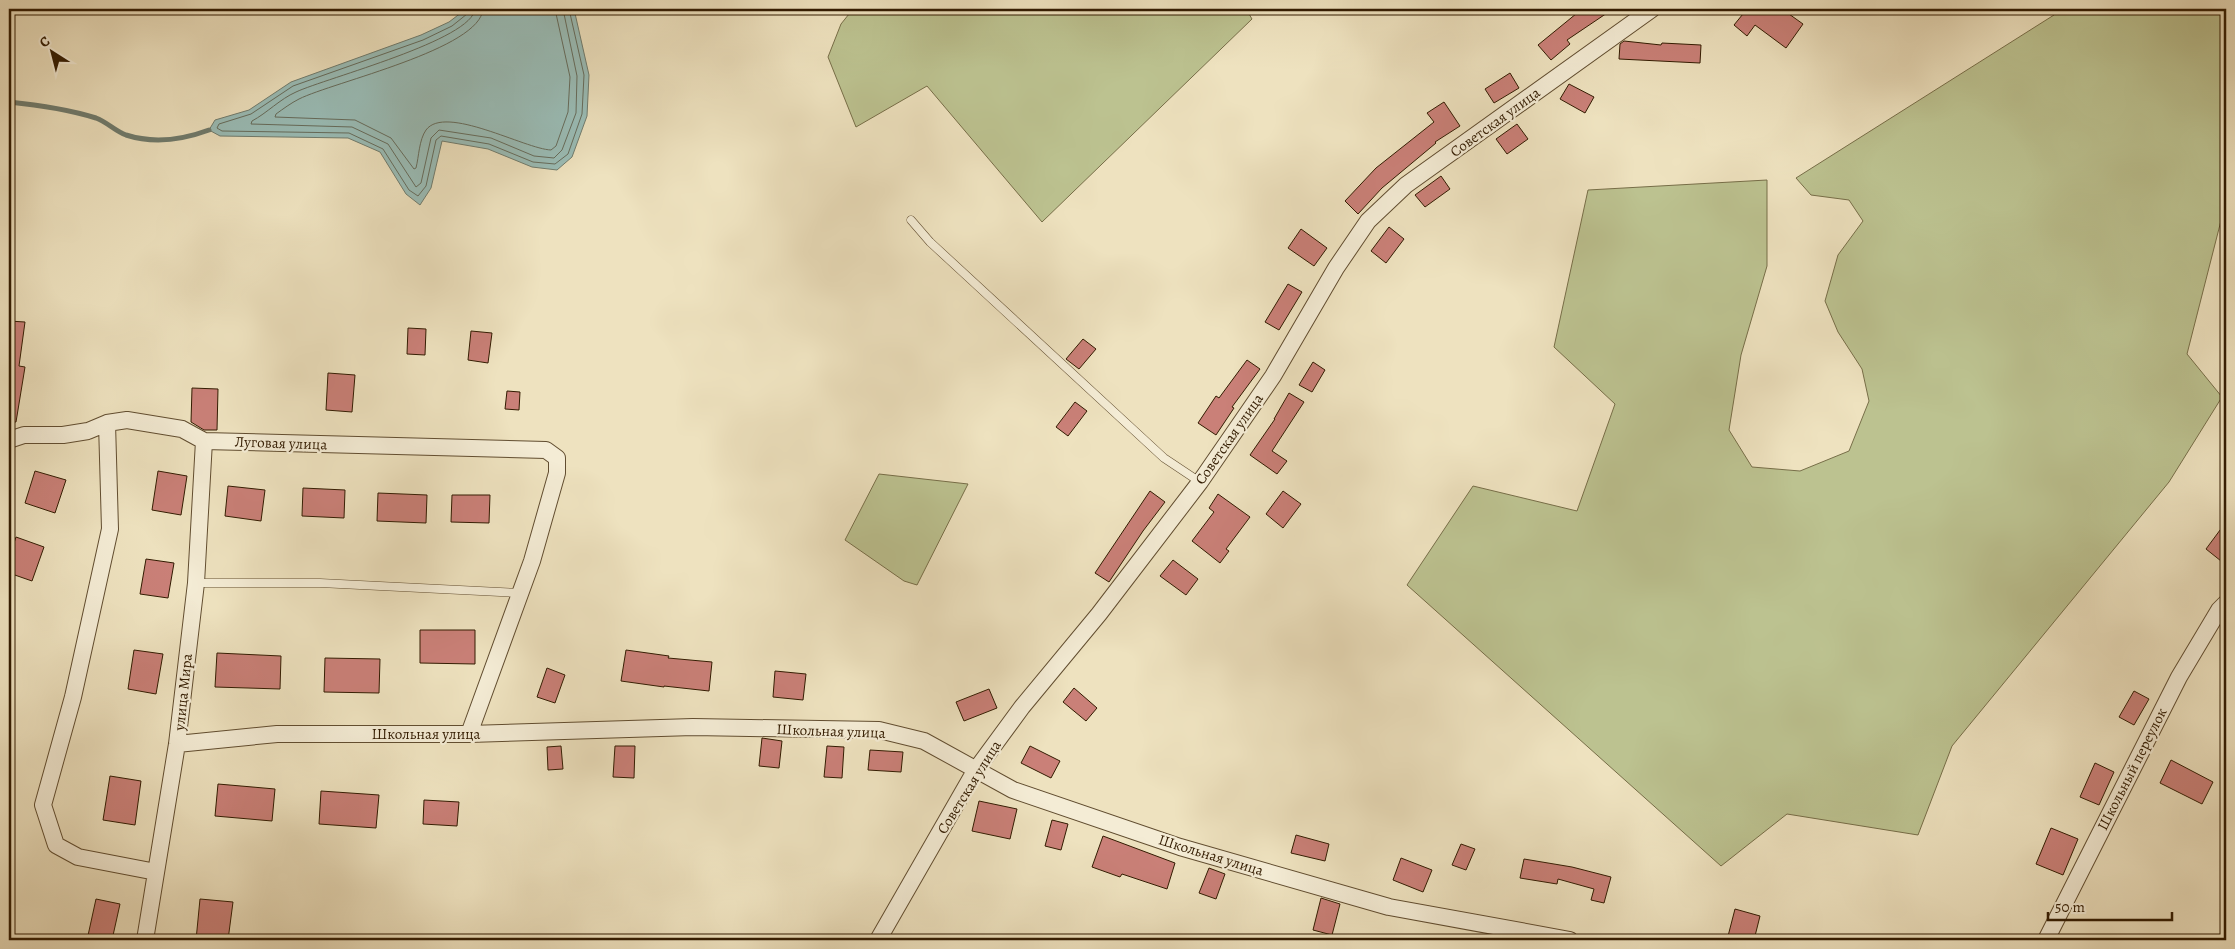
<svg xmlns="http://www.w3.org/2000/svg" width="2235" height="949" font-family="Alegreya,serif">
  <style>
    .green { fill: #bcc290; stroke: #776e48 }
    .water { fill: #9abdb7; stroke: #707c6e }
    .lines { fill: none; stroke-linecap: round; stroke-linejoin: round }
    .shore { stroke: #666c5c; stroke-width: 1 }
    .stream { stroke: #707c6e; stroke-width: 5 }
    .building { fill: #ca8078; stroke: #321b01 }
    .service-casing { stroke: #614d30; stroke-width: 9 }
    .minor-casing { stroke: #614d30; stroke-width: 18 }
    .service { stroke: #f4ecd5; stroke-width: 8 }
    .minor { stroke: #f4ecd5; stroke-width: 16 }
    .labels { text-anchor: middle; stroke-width: 4.5; stroke-linejoin: round; paint-order: stroke }
    .street-label { font-size: 15px; fill: #321b01; stroke: #f4ecd5 }
  </style>
  <rect width="100%" height="100%" fill="#eee2bf"/>
  <filter id="stains"><feTurbulence type="fractalNoise" baseFrequency=".004" numOctaves="4"/><feColorMatrix values="0 0 0 0 .2 0 0 0 0 .09 0 0 0 0 .02 0 0 0 .5 -.17"/></filter>
  <radialGradient id="worn" r=".72"><stop offset=".6" stop-color="#630" stop-opacity="0"/><stop offset="1" stop-color="#630" stop-opacity=".3"/></radialGradient>
  <!-- green -->
  <path class="green" d="M853 9H1246L1252 19 1042 222 927 86 856 127 828 57 841 24Z
    M2058 9H2226V201L2187 354 2222 397 2169 482 1952 746 1918 835 1787 814 1721 866 1407 585 1473 486 1577 511 1615 404 1554 347 1588 190 1767 180V266L1741 355 1729 430 1752 467 1800 471 1849 451 1869 401 1862 369 1838 332 1825 301 1838 255 1863 221 1849 200 1811 195 1796 178 2054 15Z
    M879 474 968 484 917 585 904 581 845 540Z"/>
  <!-- water -->
  <path class="water" d="M466 9H574L589 75 587 116 572 157 557 170 532 167 488 149 442 141 431 188 420 205 406 194 380 152 348 138 220 136 209 130 215 120 249 110 291 82 421 35 449 22Z"/>
  <g class="lines">
    <!-- shore -->
    <path class="shore" d="M469 9 467 14 452 26 423 40 293 86 251 114 219 124 217 128 222 131 349 133 383 149 409 190 418 196 426 186 436 140 441 136 489 144 533 162 555 164 568 154 582 114 584 75 569 9
      M475 9C473 40 326 78 296 92 280 99 267 113 252 121L251 124 352 127 388 144 416 187 421 183 431 138 439 130 491 138 534 156 554 158 562 150 576 113 577 76 563 9
      M483 9C481 49 333 82 299 99 291 103 283 109 276 114L275 117 355 120 391 138 414 169 416 168C419 156 419 140 426 130 445 104 525 149 551 150L556 146 568 112 570 77 555 9"/>
    <!-- stream -->
    <path class="stream" d="M9 102C39 105 67 109 96 118 107 122 115 131 126 135 154 144 182 140 209 130"/>
  </g>
  <!-- building -->
  <path class="building" d="M1582 9H1613L1567 40 1570 44 1551 60 1538 45Z
    M1747 9H1782L1803 24 1786 48 1755 25 1747 36 1734 25Z
    M1624 41 1661 45 1662 43 1701 45 1700 63 1619 59 1620 44Z
    M1510 73 1519 88 1494 103 1485 89Z
    M1569 84 1594 97 1585 113 1560 99Z
    M1444 102 1460 126 1435 142 1436 143 1382 188 1358 214 1345 201 1376 168 1434 122 1427 113Z
    M1517 124 1528 139 1507 154 1496 139Z
    M1441 176 1450 189 1425 207 1415 195Z
    M1389 227 1404 239 1386 263 1371 251Z
    M1301 229 1327 248 1314 266 1288 248Z
    M1288 284 1302 292 1279 330 1265 322Z
    M9 321 25 322 19 366 25 367 16 422H9Z
    M408 328 426 329 425 355 407 354Z
    M471 331 492 333 488 363 468 360Z
    M1083 339 1096 349 1079 369 1066 359Z
    M1247 360 1260 369 1232 407 1234 408 1216 435 1198 423 1216 396 1219 398Z
    M1313 362 1325 370 1312 392 1299 385Z
    M328 373 355 375 352 412 326 410Z
    M192 388 218 389 217 430H204L191 422Z
    M507 391 520 392 519 410 505 409Z
    M1289 393 1304 402 1272 451 1287 461 1277 474 1250 455 1275 419H1274Z
    M1075 402 1087 411 1068 436 1056 427Z
    M35 471 66 480 55 513 25 503Z
    M158 471 187 476 181 515 152 510Z
    M228 486 265 490 261 521 225 516Z
    M303 488 345 490 344 518 302 516Z
    M1150 491 1165 502 1143 531 1109 582 1095 573Z
    M1283 491 1301 504 1283 528 1266 514Z
    M378 493 427 495 426 523 377 521Z
    M1218 494 1250 517 1226 549 1229 551 1220 563 1192 541 1214 512 1209 508Z
    M452 495H490L489 523 451 522Z
    M2226 522V565L2206 549Z
    M16 537 44 547 32 581 9 573V558Z
    M146 559 174 563 168 598 140 594Z
    M1173 560 1198 579 1186 595 1160 576Z
    M420 630H475V664L420 663Z
    M134 650 163 654 156 694 128 689Z
    M626 650 669 656 668 658 712 662 709 691 664 686V687L621 681Z
    M217 653 281 656 280 689 215 687Z
    M325 658 380 659 379 693 324 692Z
    M547 668 565 675 555 703 537 697Z
    M775 671 806 674 803 700 773 697Z
    M1074 688 1097 708 1086 721 1063 702Z
    M989 689 997 708 964 721 956 702Z
    M2134 691 2149 699 2134 725 2119 717Z
    M762 738 782 741 779 768 759 766Z
    M561 746 563 769 548 770 547 747Z
    M615 746H635L634 778 613 777Z
    M827 746 844 747 842 778 824 777Z
    M1030 746 1060 761 1051 778 1021 763Z
    M870 750 903 752 901 772 868 770Z
    M2171 760 2213 782 2202 804 2160 783Z
    M2095 763 2114 772 2099 805 2080 797Z
    M110 776 141 781 135 825 103 820Z
    M218 784 275 789 272 821 215 816Z
    M321 791 379 795 376 828 319 824Z
    M424 800 459 802 457 826 423 824Z
    M979 801 1017 809 1010 839 972 831Z
    M1052 820 1068 824 1061 850 1045 846Z
    M2051 828 2078 839 2063 875 2036 864Z
    M1296 835 1329 844 1325 861 1291 853Z
    M1103 836 1175 863 1167 889 1122 874 1120 877 1092 867Z
    M1461 844 1475 849 1466 870 1452 865Z
    M1401 858 1432 870 1423 892 1393 880Z
    M1524 859 1572 867 1611 877 1604 903 1591 900 1594 889 1558 879 1557 884 1520 878Z
    M1209 868 1225 874 1216 899 1199 893Z
    M1321 898 1340 904 1332 935 1313 930Z
    M96 899 120 904 112 940H87Z
    M200 899 233 902 228 940H196Z
    M1735 909 1760 916 1754 940H1727Z"/>
  <g class="lines">
    <!-- service casing -->
    <g class="service-casing">
      <path id="service" d="M911 220 930 242 1164 458 1200 482
        M196 583H320L520 593"/>
    </g>
    <!-- minor casing -->
    <g class="minor-casing">
      <path id="minor" d="M107 423 110 529 73 697 43 805 56 845 78 857 156 872
        M9 440 24 435H63L88 431 107 423 127 420 182 429 204 441 546 450 557 458V473L532 561 469 734
        M177 744 277 734H469L693 727 879 730 924 741 1013 790 1180 847 1389 907 1570 940
        M145 940 177 744 196 583 204 441
        M878 940 975 771 1022 707 1099 614 1200 482 1273 376 1336 268 1368 221 1406 185 1652 9
        M2046 940 2179 677 2219 610 2226 603"/>
    </g>
    <!-- service -->
    <use href="#service" class="service"/>
    <!-- minor -->
    <use href="#minor" class="minor"/>
  </g>
  <g class="labels">
    <!-- street labels -->
    <g class="street-label">
      <text transform="translate(1495 122) rotate(-36)" y="5">Советская улица</text>
      <text transform="translate(1229 439) rotate(-55)" y="5">Советская улица</text>
      <text transform="translate(281 443) rotate(2)" y="5">Луговая улица</text>
      <text transform="translate(183 692) rotate(-84)" y="5">улица Мира</text>
      <text transform="translate(831 731) rotate(2)" y="5">Школьная улица</text>
      <text x="426" y="739">Школьная улица</text>
      <text transform="translate(2132 769) rotate(-63)" y="5">Школьный переулок</text>
      <text transform="translate(969 787) rotate(-58)" y="5">Советская улица</text>
      <text transform="translate(1211 855) rotate(17)" y="5">Школьная улица</text>
    </g>
  </g>
  <!-- margin -->
  <rect width="2235" height="949" fill="none" stroke="#eee2bf" stroke-width="30"/>
  <rect x="10" y="10" width="2215" height="929" fill="none" stroke="#321b01" stroke-width="2.5"/>
  <rect x="15" y="15" width="2205" height="919" fill="none" stroke="#321b01"/>
  <!-- north arrow -->
  <g transform="translate(52 52) rotate(324)" stroke="#f4ecd5" stroke-width="4" paint-order="stroke">
  <path d="M0-4L9 19L0 12L-9 19Z" fill="#321b01"/>
  <text y="-8" font-size="14" font-weight="bold" text-anchor="middle" fill="#321b01">С</text>
  </g>
  <!-- scale -->
  <path d="M2048 912v8h124v-8" fill="none" stroke="#321b01" stroke-width="2.5"/>
  <text x="2055" y="912" font-size="15" fill="#321b01" stroke="#f4ecd5" stroke-width="4" paint-order="stroke">50 m</text>
  <rect width="100%" height="100%" filter="url(#stains)"/>
  <rect width="100%" height="100%" fill="url(#worn)"/>
</svg>
